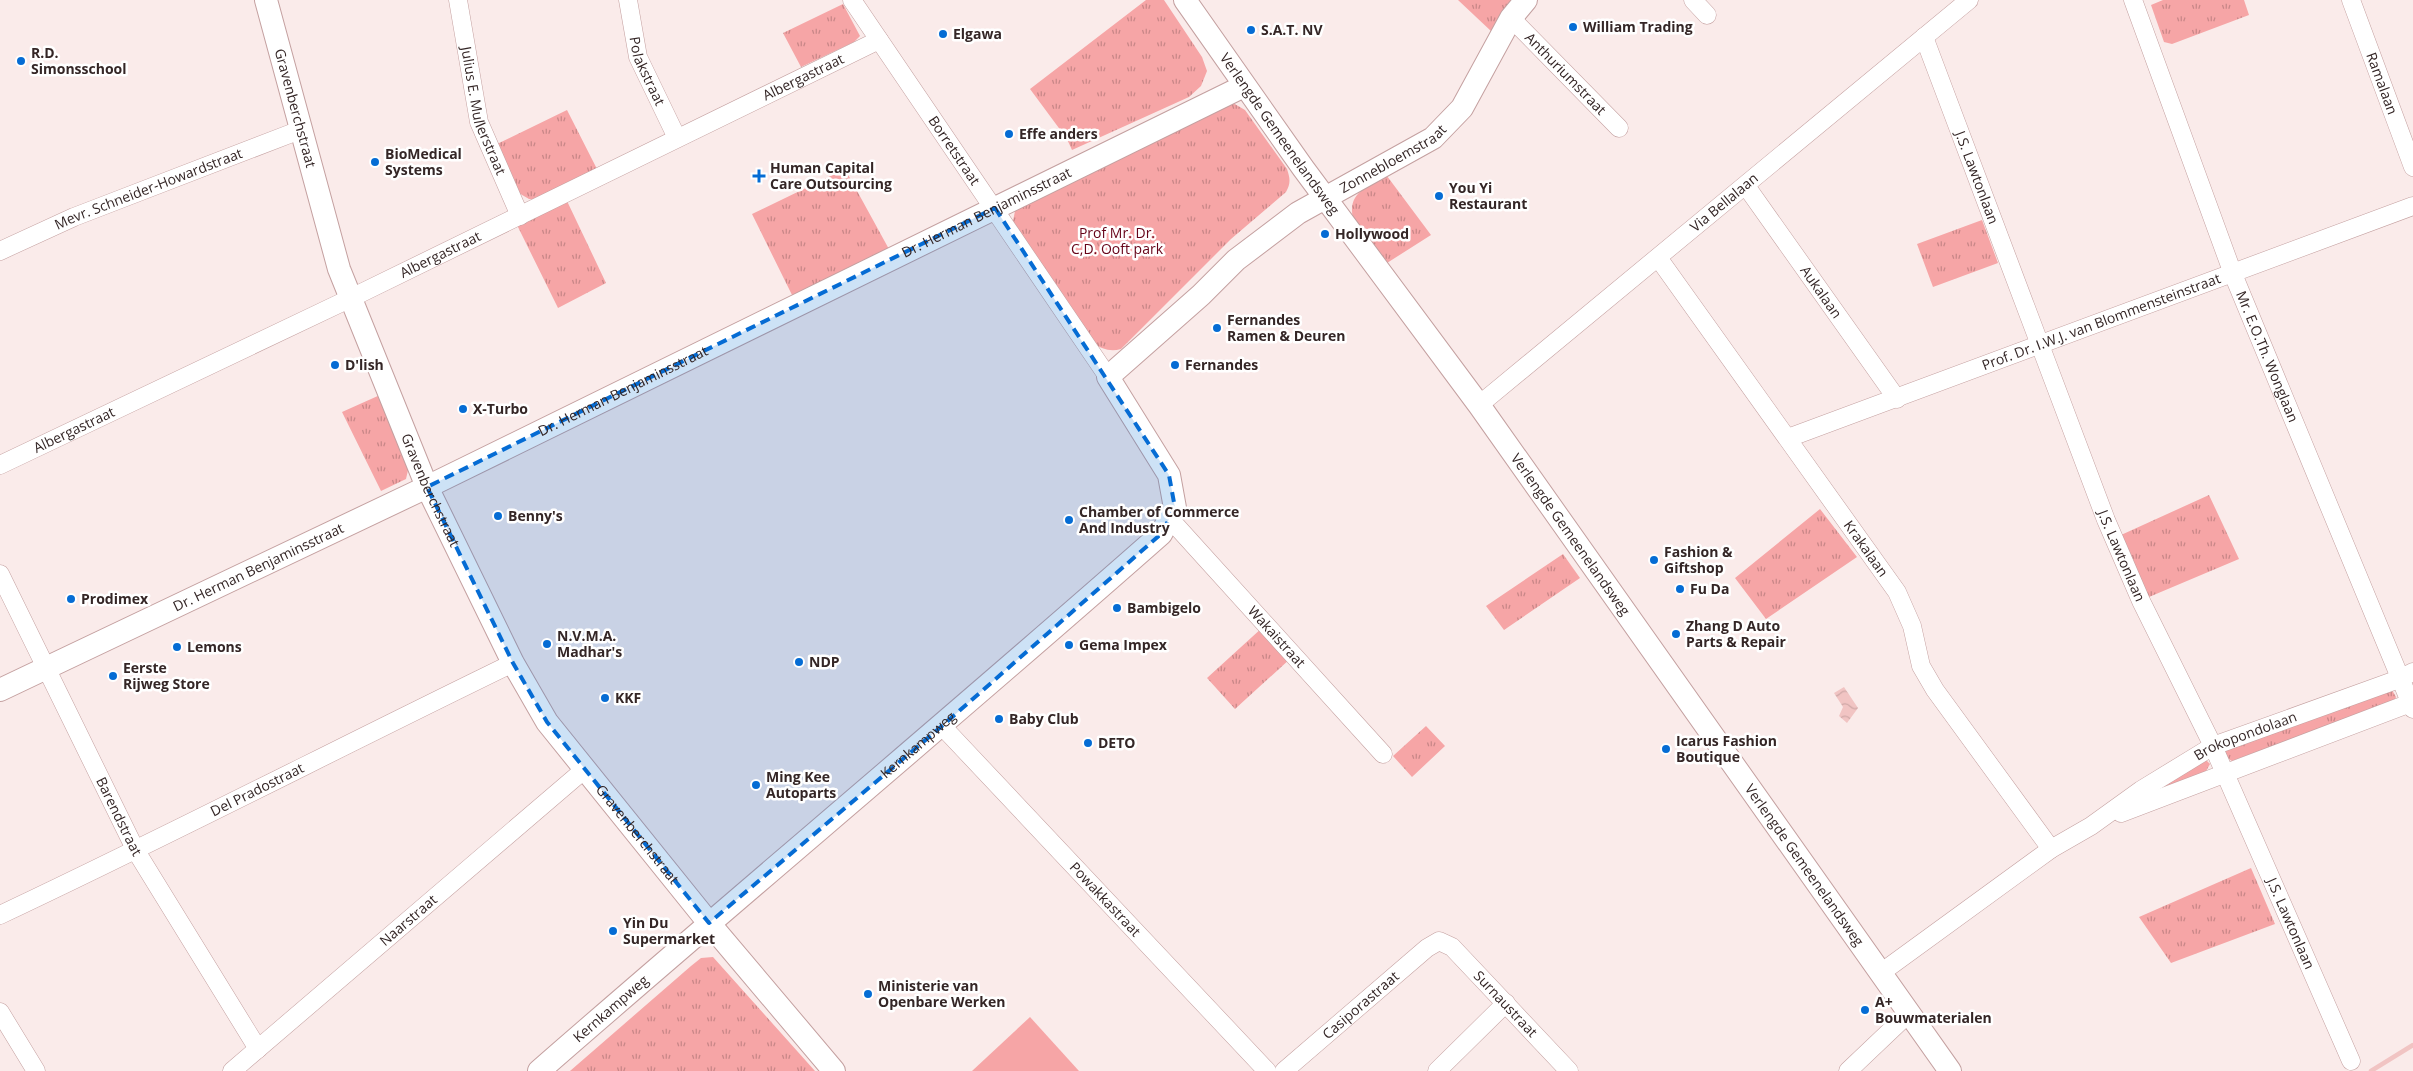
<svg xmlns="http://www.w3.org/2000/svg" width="2413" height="1071" font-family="'Open Sans',sans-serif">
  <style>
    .grass { fill: url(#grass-tufts) }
    .pitch { fill: #f6a5a6 }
    .water { fill: url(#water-waves) }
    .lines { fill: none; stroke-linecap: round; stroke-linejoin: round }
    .stream { stroke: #f1c4c3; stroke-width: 4.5 }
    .minor-casing { stroke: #c4a0a0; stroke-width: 19 }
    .tertiary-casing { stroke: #c4a0a0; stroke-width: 24 }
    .minor { stroke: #fff; stroke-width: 18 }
    .tertiary { stroke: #fff; stroke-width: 22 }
    .marked { fill: #056cd4; fill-opacity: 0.2; stroke: #056cd4; stroke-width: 4; stroke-dasharray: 10 6; stroke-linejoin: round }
    .poi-dot { fill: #056cd4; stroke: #fff; stroke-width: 2 }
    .labels { text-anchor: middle; stroke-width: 5; stroke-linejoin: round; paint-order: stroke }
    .poi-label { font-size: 14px; font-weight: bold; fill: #342626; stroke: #fff; text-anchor: start }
    .street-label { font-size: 14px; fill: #342626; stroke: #fff }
    .park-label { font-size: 14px; fill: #660318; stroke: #fff }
  </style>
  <defs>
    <pattern id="grass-tufts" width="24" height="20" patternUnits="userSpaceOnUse" patternTransform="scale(1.25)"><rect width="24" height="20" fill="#f6a5a6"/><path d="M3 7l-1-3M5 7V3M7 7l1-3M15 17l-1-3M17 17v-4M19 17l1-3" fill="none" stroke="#c88687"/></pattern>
    <pattern id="water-waves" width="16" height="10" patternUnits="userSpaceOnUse" patternTransform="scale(1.25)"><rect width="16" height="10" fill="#f1c4c3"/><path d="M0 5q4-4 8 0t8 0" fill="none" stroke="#cfa8a7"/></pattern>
  </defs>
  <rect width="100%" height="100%" fill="#faebea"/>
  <!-- grass -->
  <path class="grass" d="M1146 0H1164L1202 57 1207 71 1201 86 1189 97 1072 150 1067 139 1030 89Z
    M1458 0H1515L1492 32Z
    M2163 0H2244L2249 15 2172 44 2164 42 2151 5Z
    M843 4 860 36 854 42 801 67 783 33Z
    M1233 103 1245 110 1287 169C1290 178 1291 183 1286 192L1231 239 1121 349C1110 352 1102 349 1093 343L1013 221 1016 206Z
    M567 110 598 171 538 200 529 199 517 192 495 145Z
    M845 169 890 251 793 297 752 214Z
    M1387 176 1431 235 1387 263 1353 218C1347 193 1368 186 1387 176Z
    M567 201 606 283 558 308 517 225Z
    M1982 220 1998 263 1933 287 1917 244Z
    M380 395 409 466 406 479 381 491 342 412Z
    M2209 495 2239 559 2149 597 2121 535Z
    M1820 509 1857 557 1766 619 1735 578Z
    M1563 554 1580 578 1504 630 1486 606Z
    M1263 627 1291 658 1235 709 1207 678Z
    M2392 690 2396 697 2394 701 2232 761 2227 758 2224 752 2227 749Z
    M1426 726 1445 746 1412 777 1393 756Z
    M2206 760 2210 764 2205 773 2158 789Z
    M2251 868 2275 924 2171 963 2139 917Z
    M713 957 815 1071H570L691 966 701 958Z"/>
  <!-- pitch -->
  <path class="pitch" d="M1030 1017 1079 1071H972Z"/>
  <!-- water -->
  <path class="water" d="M1844 687 1858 708 1847 723 1839 716 1843 707 1834 693Z"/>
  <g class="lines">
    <!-- stream -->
    <path class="stream" d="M2371 1071 2413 1045"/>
    <!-- minor casing -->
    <g class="minor-casing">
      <g id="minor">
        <path id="s1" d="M458 0 479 122 520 216"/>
        <path id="s2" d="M628 0 638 57 677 138"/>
        <path id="s3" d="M852 0 1108 377"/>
        <path d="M1693 0 1707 15"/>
        <path id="s4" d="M2133 0 2233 274 2413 709"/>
        <path id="s5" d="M2351 0 2413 167"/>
        <path id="s6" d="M1511 18 1619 128"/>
        <path id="s7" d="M1924 37 2106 520 2141 601 2213 746 2351 1061"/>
        <path id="s8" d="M1746 186 1897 399"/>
        <path id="s9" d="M0 251 74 217 300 130"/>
        <path id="s10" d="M1659 259 1897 592 1912 626 1921 666 1935 690 2051 849"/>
        <path id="s11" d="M1479 405 1969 0"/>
        <path id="s12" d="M1788 438 2413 206"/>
        <path id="s13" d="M0 465 351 298 879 40"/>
        <path id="s14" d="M1170 519 1383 754"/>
        <path id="s15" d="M0 574 136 851 258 1049"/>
        <path id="s16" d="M942 726 1267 1071"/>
        <path d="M2121 813 2413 702"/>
        <path id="s17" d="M0 915C172 834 342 746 513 663"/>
        <path id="s18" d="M1882 972 2051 849 2091 826 2141 790 2213 746 2399 679 2413 672"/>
        <path d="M0 1012 36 1071"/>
        <path id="s19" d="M232 1071 585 769"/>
        <path id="s20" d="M1284 1071 1427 948 1439 941 1452 947 1569 1071"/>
        <path d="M1437 1071 1506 1003"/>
        <path d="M1848 1071 1909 1013"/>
      </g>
    </g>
    <!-- tertiary casing -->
    <g class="tertiary-casing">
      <g id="tertiary">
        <path id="s21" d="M266 0 339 269 427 487 513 663 547 722 709 923 834 1071"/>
        <path id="s22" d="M1185 0 1303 168 1479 405 1950 1071"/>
        <path id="s23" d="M0 690 427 487 1244 86"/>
        <path id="s24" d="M539 1071C745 891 955 716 1161 534L1175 508 1169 475 1108 377 1201 295 1236 260 1298 213 1433 138 1462 108 1511 18 1526 0"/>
      </g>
    </g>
    <!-- minor -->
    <use href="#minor" class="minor"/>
    <!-- tertiary -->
    <use href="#tertiary" class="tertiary"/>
  </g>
  <!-- marked area -->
  <path class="marked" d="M995 208 1169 475 1175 508 1161 534 942 726 709 923 547 722 513 663 427 487Z"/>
  <!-- markers -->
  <g class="poi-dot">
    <circle cx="1573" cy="27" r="5"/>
    <circle cx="1251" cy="30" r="5"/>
    <circle cx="943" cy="34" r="5"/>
    <circle cx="21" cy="61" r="5"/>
    <circle cx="1009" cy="134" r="5"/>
    <circle cx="375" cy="162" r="5"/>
    <path d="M756.5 168.5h5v5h5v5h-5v5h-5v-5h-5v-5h5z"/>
    <circle cx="1439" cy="196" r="5"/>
    <circle cx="1325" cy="234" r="5"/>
    <circle cx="1217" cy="328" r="5"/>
    <circle cx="335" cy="365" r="5"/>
    <circle cx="1175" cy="365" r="5"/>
    <circle cx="463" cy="409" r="5"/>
    <circle cx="498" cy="516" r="5"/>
    <circle cx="1069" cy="520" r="5"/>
    <circle cx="1654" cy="560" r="5"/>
    <circle cx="1680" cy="589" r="5"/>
    <circle cx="71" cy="599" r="5"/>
    <circle cx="1117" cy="608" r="5"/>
    <circle cx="1676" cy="634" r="5"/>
    <circle cx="547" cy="644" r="5"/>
    <circle cx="1069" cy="645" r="5"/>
    <circle cx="177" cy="647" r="5"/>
    <circle cx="799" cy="662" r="5"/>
    <circle cx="113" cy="676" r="5"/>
    <circle cx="605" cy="698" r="5"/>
    <circle cx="999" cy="719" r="5"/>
    <circle cx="1088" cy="743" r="5"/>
    <circle cx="1666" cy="749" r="5"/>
    <circle cx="756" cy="785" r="5"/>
    <circle cx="613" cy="931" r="5"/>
    <circle cx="868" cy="994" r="5"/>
    <circle cx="1865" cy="1010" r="5"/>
  </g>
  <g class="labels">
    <!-- poi labels -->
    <g class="poi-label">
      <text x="1583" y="32">William Trading</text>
      <text x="1261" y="35">S.A.T. NV</text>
      <text x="953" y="39">Elgawa</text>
      <text x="31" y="58">R.D.<tspan x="31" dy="16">Simonsschool</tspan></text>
      <text x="1019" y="139">Effe anders</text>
      <text x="385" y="159">BioMedical<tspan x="385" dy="16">Systems</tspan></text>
      <text x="770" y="173">Human Capital<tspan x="770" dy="16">Care Outsourcing</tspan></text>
      <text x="1449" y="193">You Yi<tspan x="1449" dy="16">Restaurant</tspan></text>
      <text x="1335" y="239">Hollywood</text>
      <text x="1227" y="325">Fernandes<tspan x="1227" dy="16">Ramen &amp; Deuren</tspan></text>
      <text x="345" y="370">D'lish</text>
      <text x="1185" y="370">Fernandes</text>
      <text x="473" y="414">X-Turbo</text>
      <text x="1079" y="517">Chamber of Commerce<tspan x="1079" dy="16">And Industry</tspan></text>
      <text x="508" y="521">Benny's</text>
      <text x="1664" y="557">Fashion &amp;<tspan x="1664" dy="16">Giftshop</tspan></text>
      <text x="1690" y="594">Fu Da</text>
      <text x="81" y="604">Prodimex</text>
      <text x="1127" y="613">Bambigelo</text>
      <text x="1686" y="631">Zhang D Auto<tspan x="1686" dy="16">Parts &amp; Repair</tspan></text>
      <text x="557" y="641">N.V.M.A.<tspan x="557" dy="16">Madhar's</tspan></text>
      <text x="1079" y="650">Gema Impex</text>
      <text x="187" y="652">Lemons</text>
      <text x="809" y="667">NDP</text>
      <text x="123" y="673">Eerste<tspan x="123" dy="16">Rijweg Store</tspan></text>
      <text x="615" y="703">KKF</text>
      <text x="1009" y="724">Baby Club</text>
      <text x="1676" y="746">Icarus Fashion<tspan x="1676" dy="16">Boutique</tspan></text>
      <text x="1098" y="748">DETO</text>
      <text x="766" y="782">Ming Kee<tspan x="766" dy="16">Autoparts</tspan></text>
      <text x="623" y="928">Yin Du<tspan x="623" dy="16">Supermarket</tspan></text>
      <text x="878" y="991">Ministerie van<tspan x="878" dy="16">Openbare Werken</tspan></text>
      <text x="1875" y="1007">A+<tspan x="1875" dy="16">Bouwmaterialen</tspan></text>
    </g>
    <!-- street labels -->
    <g class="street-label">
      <text dy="5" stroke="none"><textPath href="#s2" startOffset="74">Polakstraat</textPath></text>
      <text dy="5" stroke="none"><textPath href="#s6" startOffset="78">Anthuriumstraat</textPath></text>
      <text dy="5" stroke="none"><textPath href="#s13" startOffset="892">Albergastraat</textPath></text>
      <text dy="5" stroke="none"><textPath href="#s5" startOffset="89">Ramalaan</textPath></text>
      <text dy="5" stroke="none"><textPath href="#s21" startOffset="112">Gravenberchstraat</textPath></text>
      <text dy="5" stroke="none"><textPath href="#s1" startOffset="114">Julius E. Mullerstraat</textPath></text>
      <text dy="5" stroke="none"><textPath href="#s22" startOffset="164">Verlengde Gemeenelandsweg</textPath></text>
      <text dy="5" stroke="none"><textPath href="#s3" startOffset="182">Borretstraat</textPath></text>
      <text dy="5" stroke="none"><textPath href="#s24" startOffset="1361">Zonnebloemstraat</textPath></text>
      <text dy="5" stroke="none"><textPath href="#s7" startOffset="150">J.S. Lawtonlaan</textPath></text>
      <text dy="5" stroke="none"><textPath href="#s9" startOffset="161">Mevr. Schneider-Howardstraat</textPath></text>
      <text dy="5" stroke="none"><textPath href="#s11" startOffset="318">Via Bellalaan</textPath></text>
      <text dy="5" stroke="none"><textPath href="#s23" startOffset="1096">Dr. Herman Benjaminsstraat</textPath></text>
      <text dy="5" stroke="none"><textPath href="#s13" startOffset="488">Albergastraat</textPath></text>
      <text dy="5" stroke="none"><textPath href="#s8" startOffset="130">Aukalaan</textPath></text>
      <text dy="5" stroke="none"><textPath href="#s12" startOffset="334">Prof. Dr. I.W.J. van Blommensteinstraat</textPath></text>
      <text dy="5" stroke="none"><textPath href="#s4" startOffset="381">Mr. E.O.Th. Wonglaan</textPath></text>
      <text dy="5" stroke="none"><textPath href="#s23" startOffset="691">Dr. Herman Benjaminsstraat</textPath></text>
      <text dy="5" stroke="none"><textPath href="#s13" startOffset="82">Albergastraat</textPath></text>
      <text dy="5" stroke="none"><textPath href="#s21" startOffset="518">Gravenberchstraat</textPath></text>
      <text dy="5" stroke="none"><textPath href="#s22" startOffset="659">Verlengde Gemeenelandsweg</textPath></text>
      <text dy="5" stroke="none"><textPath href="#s10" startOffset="356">Krakalaan</textPath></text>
      <text dy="5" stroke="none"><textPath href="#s7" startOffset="555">J.S. Lawtonlaan</textPath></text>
      <text dy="5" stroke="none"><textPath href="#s23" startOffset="286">Dr. Herman Benjaminsstraat</textPath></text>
      <text dy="5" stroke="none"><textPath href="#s14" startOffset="159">Wakaistraat</textPath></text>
      <text dy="5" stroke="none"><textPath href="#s18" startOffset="435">Brokopondolaan</textPath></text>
      <text dy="5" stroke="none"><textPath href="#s24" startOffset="500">Kernkampweg</textPath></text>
      <text dy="5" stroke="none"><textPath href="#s17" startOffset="286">Del Pradostraat</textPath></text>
      <text dy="5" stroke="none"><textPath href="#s15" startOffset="270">Barendstraat</textPath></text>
      <text dy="5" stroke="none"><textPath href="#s21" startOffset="922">Gravenberchstraat</textPath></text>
      <text dy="5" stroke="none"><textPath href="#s22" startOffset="1064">Verlengde Gemeenelandsweg</textPath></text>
      <text dy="5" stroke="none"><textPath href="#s16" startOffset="238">Powakkastraat</textPath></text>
      <text dy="5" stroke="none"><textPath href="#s19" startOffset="232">Naarstraat</textPath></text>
      <text dy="5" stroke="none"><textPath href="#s7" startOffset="960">J.S. Lawtonlaan</textPath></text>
      <text dy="5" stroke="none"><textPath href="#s20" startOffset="295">Surnaustraat</textPath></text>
      <text dy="5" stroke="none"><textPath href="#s20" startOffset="101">Casiporastraat</textPath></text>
      <text dy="5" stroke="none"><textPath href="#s24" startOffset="95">Kernkampweg</textPath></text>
    </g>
    <!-- park labels -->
    <g class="park-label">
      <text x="1117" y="238">Prof Mr. Dr.<tspan x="1117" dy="16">C,D. Ooft park</tspan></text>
    </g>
  </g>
</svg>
